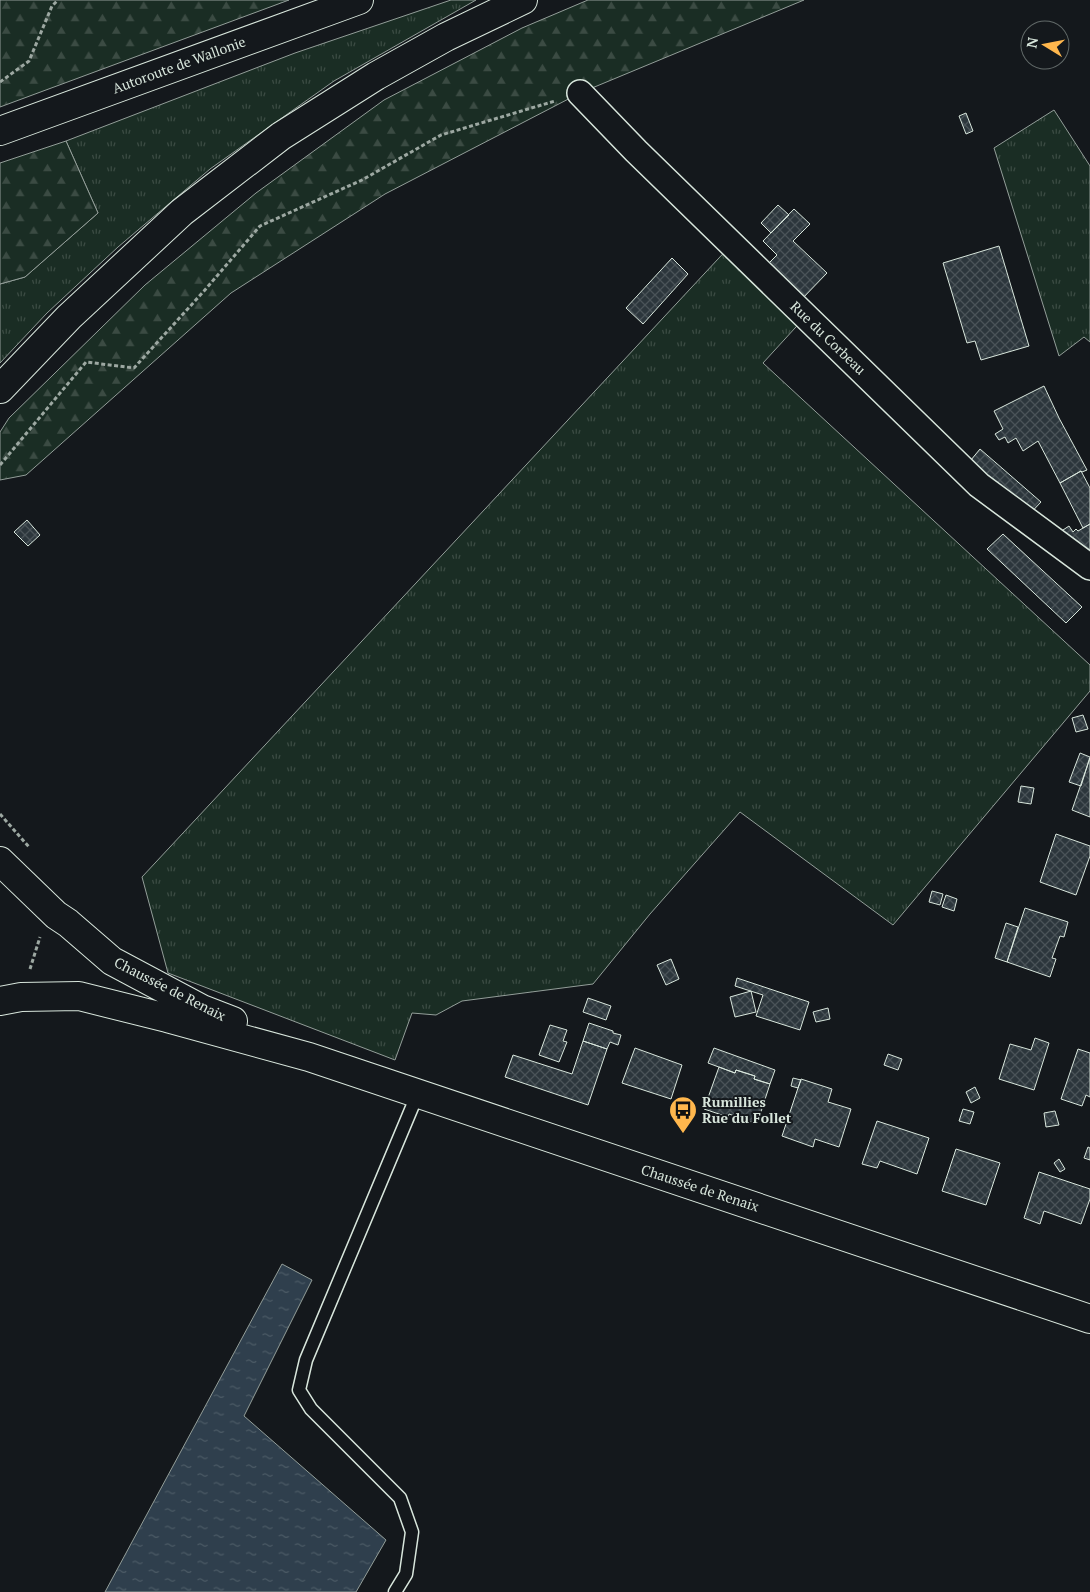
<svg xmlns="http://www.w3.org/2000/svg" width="1090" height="1592" font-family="'PT Serif',serif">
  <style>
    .grass { fill: url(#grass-tufts); stroke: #939e99 }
    .forest { fill: url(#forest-firs); stroke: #939e99 }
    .water { fill: url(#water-ripples); stroke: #939e99 }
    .building { fill: url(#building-cross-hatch); stroke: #d8e6dc }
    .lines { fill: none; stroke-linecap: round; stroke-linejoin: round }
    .lane-casing { stroke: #d8e6dc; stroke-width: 15 }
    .street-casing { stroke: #d8e6dc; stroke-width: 28 }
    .primary-casing { stroke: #d8e6dc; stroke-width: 30 }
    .highway-casing { stroke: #d8e6dc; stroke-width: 30 }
    .path { stroke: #9da8a2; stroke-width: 3; stroke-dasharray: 4 2.5; stroke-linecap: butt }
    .lane { stroke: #14181c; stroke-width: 12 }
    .street { stroke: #14181c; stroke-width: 25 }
    .primary { stroke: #14181c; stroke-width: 28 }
    .highway { stroke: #14181c; stroke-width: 28 }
    .labels { text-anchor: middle; stroke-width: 4; stroke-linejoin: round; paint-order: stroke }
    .street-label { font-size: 14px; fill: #d8e6dc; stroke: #14181c }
    .poi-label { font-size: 14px; font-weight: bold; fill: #d8e6dc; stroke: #14181c; text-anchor: start }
  </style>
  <defs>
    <pattern id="grass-tufts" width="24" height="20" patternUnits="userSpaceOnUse" patternTransform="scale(1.25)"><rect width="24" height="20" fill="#1a2d24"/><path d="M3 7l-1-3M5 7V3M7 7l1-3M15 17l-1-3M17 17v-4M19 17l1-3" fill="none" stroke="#3b4b43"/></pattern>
    <pattern id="forest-firs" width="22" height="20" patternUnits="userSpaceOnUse" patternTransform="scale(1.25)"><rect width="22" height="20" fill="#1a2d24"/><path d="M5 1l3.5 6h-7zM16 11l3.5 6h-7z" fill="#3b4b43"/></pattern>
    <pattern id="water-ripples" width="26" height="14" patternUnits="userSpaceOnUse" patternTransform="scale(1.25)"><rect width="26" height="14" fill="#2f3f4d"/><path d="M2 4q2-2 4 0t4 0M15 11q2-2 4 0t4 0" fill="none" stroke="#4c5b66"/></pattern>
    <pattern id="building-cross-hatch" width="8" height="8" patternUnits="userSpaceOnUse" patternTransform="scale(1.25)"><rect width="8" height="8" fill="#2c363c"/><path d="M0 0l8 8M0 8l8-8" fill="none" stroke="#4a5358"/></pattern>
  </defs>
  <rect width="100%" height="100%" fill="#14181c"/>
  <!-- grass -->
  <path class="grass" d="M451 0H476L334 81 210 169 118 247 47 313 0 363V284L25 277 98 213 66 141 295 53Z
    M1054 110 1090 166V342L1084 337 1059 356 994 148Z
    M732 244 806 316 763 363 1090 665V691L893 925 740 812 650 914 593 984 462 1001 436 1015 412 1013 395 1060 168 973 142 877Z"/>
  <!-- forest -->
  <path class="forest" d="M0 0H289L0 107Z
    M588 0H804L580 93 385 194 231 293 26 475 0 480V432L9 418 145 285 256 193 384 100 522 28Z
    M66 141 98 213 25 277 0 284V163Z"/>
  <!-- water -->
  <path class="water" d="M282 1264 312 1280 244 1416 386 1540 356 1592H105Z"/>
  <!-- building -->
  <path class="building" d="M966 113 973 131 966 134 959 116Z
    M778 205 789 215 771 233 761 223Z
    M794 209 810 224 793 241 827 273 800 301 765 267 777 255 763 241Z
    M999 246 1029 346 981 360 975 341 967 343 943 263Z
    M672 258 688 274 643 324 626 308Z
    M1044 386 1059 418 1087 470 1082 472 1081 471 1060 483 1038 441 1023 451 1016 438 1008 443 1005 437 999 440 995 434 1003 429 994 411Z
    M980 449 1041 502 1025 519 966 466Z
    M1081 471 1090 488V524L1083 528 1060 483Z
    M27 520 40 535 28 546 14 532Z
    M1090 524V561L1054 536 1069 526 1073 532 1076 529 1078 531Z
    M1003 534 1082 607 1066 623 987 549Z
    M1083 715 1088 729 1076 732 1072 718Z
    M1080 753 1090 757 1081 786 1069 782Z
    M1090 758V817L1072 810Z
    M1021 786 1034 788 1031 804 1018 802Z
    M1056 834 1090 846V856L1076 895 1040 882Z
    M932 891 943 894 940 905 929 902Z
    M946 895 957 899 954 911 942 907Z
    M1025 908 1068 922 1064 937 1060 936 1052 958 1056 959 1050 977 1007 962Z
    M1006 923 1018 927 1007 962 995 958Z
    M671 959 679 979 666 985 657 965Z
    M737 978 809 1002 800 1030 756 1016 763 995 735 986Z
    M751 991 756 1012 735 1017 730 997Z
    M588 998 611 1006 606 1020 583 1012Z
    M828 1008 830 1019 816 1022 813 1012Z
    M589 1023 613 1031V1033L621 1035 618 1045 610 1042 607 1049 583 1041Z
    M550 1025 567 1030 563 1041 567 1042 559 1062 539 1055Z
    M1035 1038 1049 1043 1034 1090 999 1079 1010 1044 1031 1050Z
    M583 1041 607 1049 588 1105 505 1077 513 1055 572 1074Z
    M635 1048 682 1065 671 1099 622 1083Z
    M714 1048 775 1070 770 1084 754 1079 755 1076 736 1070 735 1073 708 1063Z
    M1078 1049 1090 1053V1097L1086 1095 1082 1106 1061 1099Z
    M888 1054 902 1059 898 1070 884 1065Z
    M719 1067 735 1073 736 1070 755 1076 754 1079 770 1084 757 1124 729 1114 728 1117 704 1109Z
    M793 1078 801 1080 798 1088 791 1086Z
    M801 1079 832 1089 828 1102 851 1109 839 1147 815 1139 813 1147 782 1136Z
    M975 1087 980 1098 971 1103 966 1092Z
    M963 1109 974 1112 970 1124 959 1121Z
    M1055 1111 1059 1125 1046 1127 1044 1113Z
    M877 1121 929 1138 917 1174 880 1161 877 1168 862 1164Z
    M1088 1147 1090 1148V1160L1084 1158Z
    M956 1149 1000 1163 986 1205 942 1191Z
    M1059 1159 1065 1169 1060 1172 1054 1163Z
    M1039 1172 1090 1189V1199L1081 1224 1044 1211 1040 1224 1024 1218Z"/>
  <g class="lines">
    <!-- lane casing -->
    <g class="lane-casing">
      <path id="lane" d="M395 1592 406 1574 412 1532 400 1498 311 1409 299 1390 306 1360 418 1093"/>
    </g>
    <!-- street casing -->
    <g class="street-casing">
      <path id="street" d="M580 93 636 151 979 485 1090 567"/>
    </g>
    <!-- primary casing -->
    <g class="primary-casing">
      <path id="primary" d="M0 861 56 915 68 923 112 961 202 1009 233 1021
        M0 1001 21 997 79 996 167 1018 309 1057 1090 1319"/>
    </g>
    <!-- highway casing -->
    <g class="highway-casing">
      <path id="highway" d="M0 131 359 0
        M0 389 69 317 182 212 281 136 376 76 446 37 523 0"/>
    </g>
    <!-- path -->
    <path class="path" d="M0 82 29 61 52 6 58 0
      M0 465 86 362 134 368 204 291 260 226 362 180 441 135 555 101
      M0 814 29 847
      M30 969 40 937"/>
    <!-- lane -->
    <use href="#lane" class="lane"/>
    <!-- street -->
    <use href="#street" class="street"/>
    <!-- primary -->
    <use href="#primary" class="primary"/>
    <!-- highway -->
    <use href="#highway" class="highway"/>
  </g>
  <!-- icons -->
  <defs>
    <g id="bus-pin" transform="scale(1.4375)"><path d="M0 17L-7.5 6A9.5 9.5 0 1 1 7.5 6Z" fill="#ffb74d" stroke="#14181c"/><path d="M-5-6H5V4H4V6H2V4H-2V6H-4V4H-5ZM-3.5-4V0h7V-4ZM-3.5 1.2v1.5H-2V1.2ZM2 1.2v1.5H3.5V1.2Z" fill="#111"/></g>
  </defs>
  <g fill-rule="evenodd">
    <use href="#bus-pin" x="683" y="1110"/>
  </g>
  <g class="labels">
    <!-- street labels -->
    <g class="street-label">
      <text transform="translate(179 65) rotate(-20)" y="5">Autoroute de Wallonie</text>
      <text transform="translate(828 338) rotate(44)" y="5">Rue du Corbeau</text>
      <text transform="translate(170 989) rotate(27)" y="5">Chaussée de Renaix</text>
      <text transform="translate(700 1188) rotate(18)" y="5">Chaussée de Renaix</text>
    </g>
    <!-- poi labels -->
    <g class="poi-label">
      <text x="702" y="1107">Rumillies<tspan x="702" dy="16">Rue du Follet</tspan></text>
    </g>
  </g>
  <!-- north arrow -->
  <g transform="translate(1045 45) rotate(280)"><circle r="24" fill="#14181c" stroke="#626a69"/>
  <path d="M0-4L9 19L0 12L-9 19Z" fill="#ffb74d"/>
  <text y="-8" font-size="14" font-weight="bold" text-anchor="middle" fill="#d8e6dc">N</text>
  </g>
</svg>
